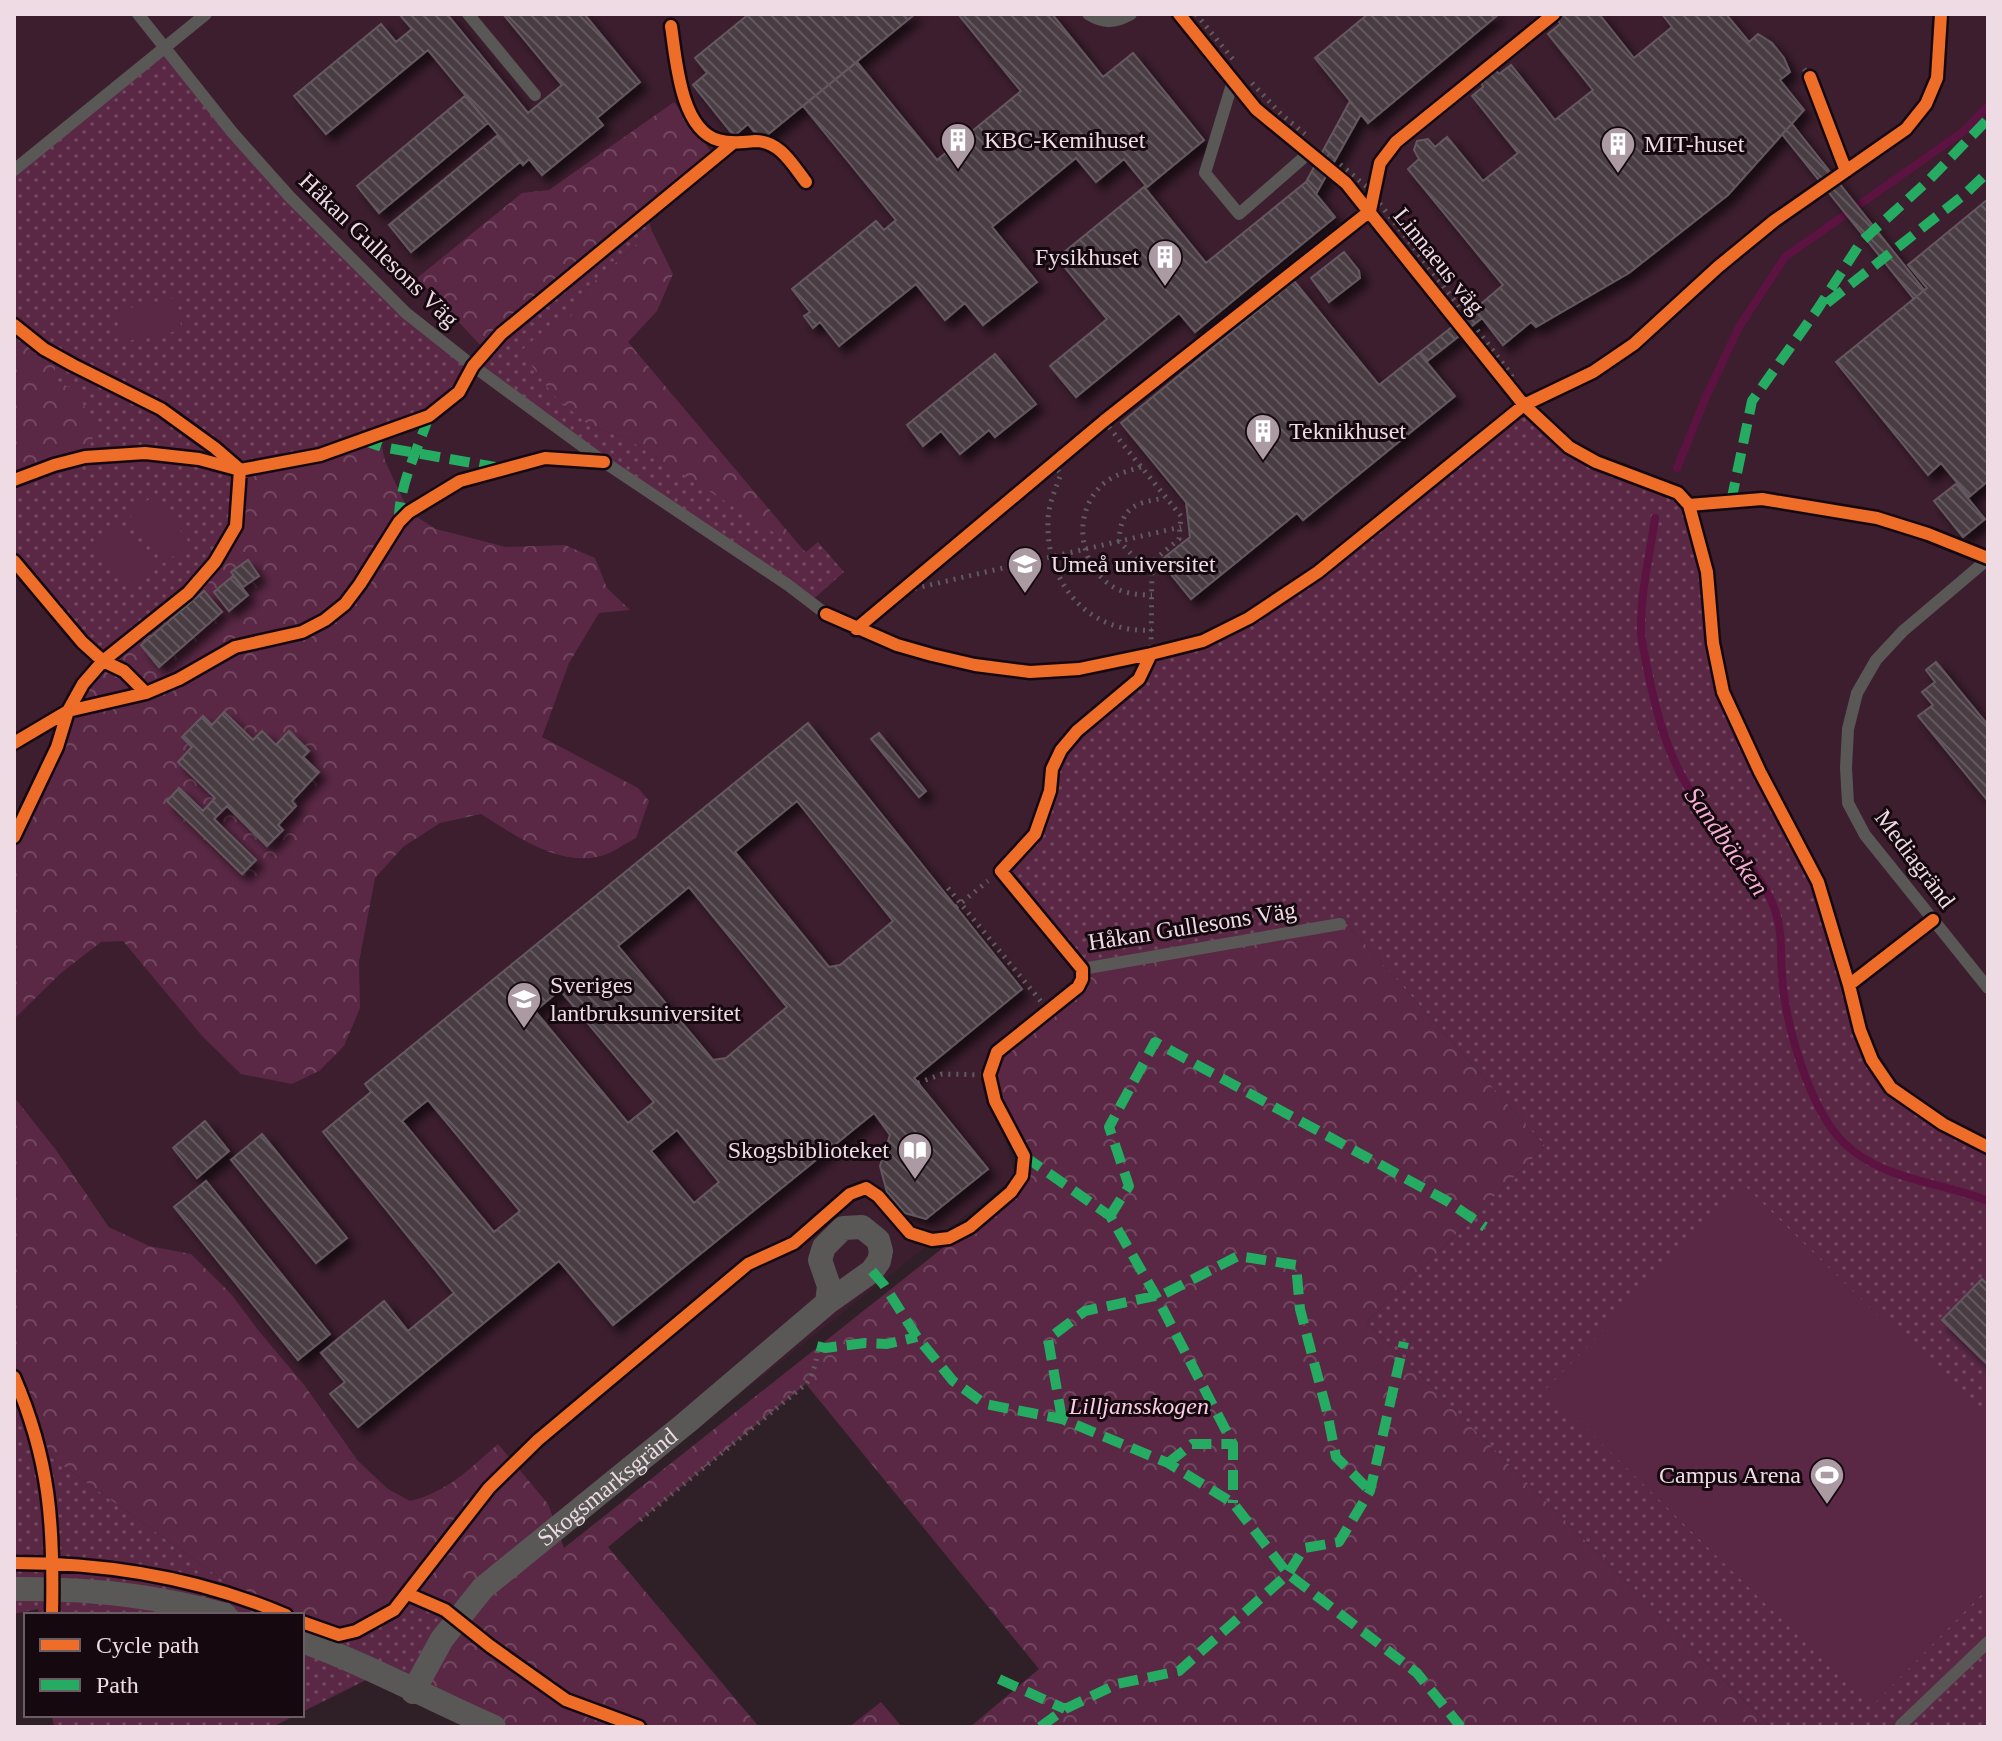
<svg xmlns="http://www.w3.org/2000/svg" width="2002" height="1741" font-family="Georgia,serif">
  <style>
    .built { fill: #3c1e2e }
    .grass { fill: url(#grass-dots) }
    .forest { fill: url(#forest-crowns) }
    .garden { fill: #5a2845 }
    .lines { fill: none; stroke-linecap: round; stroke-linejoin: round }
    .stream { stroke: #5d1341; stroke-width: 8 }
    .building { fill: url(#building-back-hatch); stroke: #64585e; stroke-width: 2; fill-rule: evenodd; filter: url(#shadow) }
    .path { stroke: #605c5d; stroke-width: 5; stroke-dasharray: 2 6; stroke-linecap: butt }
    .service { stroke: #595856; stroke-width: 12 }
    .minor { stroke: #595856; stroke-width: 24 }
    .quiet { stroke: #26ab63; stroke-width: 10; stroke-dasharray: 20 10; stroke-linecap: butt }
    .cycleway-casing { stroke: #15090f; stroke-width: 17 }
    .cycleway { stroke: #ee6e29; stroke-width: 12 }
    .labels { text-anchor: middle; stroke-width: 6; stroke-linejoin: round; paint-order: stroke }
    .poi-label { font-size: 24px; fill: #eedbe4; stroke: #15090f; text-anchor: start }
    .street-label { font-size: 24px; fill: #eedbe4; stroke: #15090f }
    .park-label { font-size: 24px; font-style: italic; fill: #fdcde5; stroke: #15090f }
    .water-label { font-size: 26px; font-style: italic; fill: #f4afd2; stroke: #15090f }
  </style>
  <defs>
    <pattern id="grass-dots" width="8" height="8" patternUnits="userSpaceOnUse" patternTransform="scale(2)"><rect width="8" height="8" fill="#5a2845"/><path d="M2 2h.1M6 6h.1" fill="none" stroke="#724760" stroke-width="1.8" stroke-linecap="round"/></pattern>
    <pattern id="forest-crowns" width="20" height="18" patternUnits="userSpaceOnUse" patternTransform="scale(2)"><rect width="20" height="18" fill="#5a2845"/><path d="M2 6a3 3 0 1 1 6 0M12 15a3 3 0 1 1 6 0" fill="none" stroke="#724760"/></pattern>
    <pattern id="building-back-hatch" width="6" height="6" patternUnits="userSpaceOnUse" patternTransform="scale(2)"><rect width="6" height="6" fill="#493d43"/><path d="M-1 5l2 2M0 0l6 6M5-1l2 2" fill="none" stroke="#64585e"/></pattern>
    <filter id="shadow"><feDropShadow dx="7" dy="7" stdDeviation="4" flood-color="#0009"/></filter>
  </defs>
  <rect width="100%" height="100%" fill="#2f2028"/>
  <!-- built -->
  <path class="built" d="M14 14H1988V1147L1943 1124 1891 1088 1872 1060 1860 1030 1849 985 1818 882 1738 727 1723 692 1713 643 1637 476 1596 462 1569 447 1524 405 1318 572 1249 618 1203 641 1151 654 1139 679 1077 731 1052 769 1050 791 1035 834 1001 871 1082 969V979L1078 987 989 1073 1015 1176 459 1617 408 1594 14 1106Z"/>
  <!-- grass -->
  <path class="grass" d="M165 47 342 250 472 366 501 334 647 215 652 231 588 287 568 322 550 325 590 426 626 438 806 552 818 542 844 572 810 602 473 366 459 392 429 416 320 455 240 470 236 526 215 562 188 593 103 661 14 561V480L54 465 85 457 55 381 24 345 14 349V170Z
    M1524 405 1569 447 1595 462 1678 493 1689 505 1707 572 1713 643 1723 692 1760 772 1818 882 1849 985 1860 1030 1872 1060 1891 1088 1943 1124 1988 1147V1727H1771L1367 1322 1545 1146 1346 923 1082 969 1001 871 1035 834 1050 791 1052 769 1061 750 1077 731 1138 679 1151 654 1203 641 1249 618 1318 572Z
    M14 1377 32 1419 41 1450 252 1601 286 1615H39L38 1609 14 1614Z
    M408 1594 459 1617 413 1692 378 1674 302 1712V1622C313 1626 326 1634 338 1635 364 1637 392 1612 408 1594Z
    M52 1715H296L272 1727H54Z"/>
  <!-- forest -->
  <path class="forest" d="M674 102 715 157 501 334 486 351 417 278 522 193 549 190Z
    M652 231 673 274 657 311 628 342 806 553 626 438 590 426 553 395 521 351 550 325 568 321 588 287Z
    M24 345 55 364V381L76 390 96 430 85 457 54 465 14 480V349Z
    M362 440 382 447 385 461 409 512 436 529 506 547 565 545 595 558 607 588 630 610 599 613 569 663 542 737 638 788 649 801 636 838C624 844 610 855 597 857 555 865 513 834 481 814L440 823 403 847 375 878 359 962 360 1008 344 1046 319 1071 292 1084 241 1074 203 1037 123 941 101 942 61 973 14 1019V837L57 747 68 711 83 684 103 660 188 593 215 562 236 526 240 470 320 455Z
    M1346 923 1545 1146 1367 1322 1771 1727H970L1039 1669 806 1384 608 1547 759 1727H494L413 1692 459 1616 408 1594C392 1612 364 1637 338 1635 326 1633 313 1626 302 1622V1615H286L252 1601 41 1450 32 1419 14 1377V1097L56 1150 109 1227 149 1246 191 1254 231 1294 258 1330 305 1386 358 1461 388 1489 410 1501C448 1492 469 1469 498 1444L548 1504 564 1548 992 1209 1011 1192 1022 1176 1024 1156 995 1101 989 1075 997 1052 1078 987 1082 979V969Z
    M881 1702 902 1727H849Z"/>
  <!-- garden -->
  <path class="garden" d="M175 298 182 330 123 342 116 311Z
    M155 495 190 544 164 563 129 514Z
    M117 523 155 569 131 589 93 543Z
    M1745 1186 1988 1423V1588L1871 1707 1546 1389Z"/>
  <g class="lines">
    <!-- stream -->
    <path class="stream" d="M1677 468 1705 399 1739 327 1785 257 1964 131 1988 106
      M1655 518C1650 554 1641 590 1641 626 1640 638 1644 650 1646 662 1656 714 1669 764 1701 807 1725 841 1761 870 1775 910 1783 932 1780 953 1782 975 1785 1023 1809 1109 1844 1143 1883 1181 1940 1181 1988 1201"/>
  </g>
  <!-- building -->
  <path class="building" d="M399 14H447L528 113 562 85 503 14H587L585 15 640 82 597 118 603 125 542 175 529 159 523 165 428 50 326 134 294 96 381 24 396 42 412 29Z
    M749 14H915L761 140 748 124 734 136 693 85 707 73 695 58Z
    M958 14H1052L1103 77 1133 53 1204 140 1147 187 1124 159 1096 182 1076 158 992 227 1037 282 983 325 965 303 945 320 916 284 839 346 820 322 813 328 804 316 810 312 792 289 876 221 884 230 896 220 803 106 857 62 937 160 1021 91Z
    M1368 14H1499L1368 123 1315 58Z
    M1556 14H1599L1634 58 1672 27 1662 14H1726L1749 42 1758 34 1772 43 1784 58 1790 72 1780 80 1804 110 1728 195 1629 273 1536 327 1531 322 1503 345 1475 309 1503 285 1408 169 1419 159 1414 150 1417 141 1428 139 1435 147 1447 137 1483 181 1518 153 1472 96 1483 87 1479 76 1482 70 1492 67 1499 74 1511 65 1555 120 1593 90 1548 34 1560 24Z
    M465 96 488 123 379 213 357 186Z
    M1350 101 1361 114 1316 194 1306 182Z
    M1792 124 1924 290 1914 299 1782 134Z
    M498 135 520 162 411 252 389 225Z
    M1306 182 1335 217 1195 332 1179 313 1076 397 1050 366 1107 319 1057 258 1144 187 1206 263Z
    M1988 199V481L1969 497 1941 463 1928 475 1836 362 1927 288 1908 265Z
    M1344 252 1359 271 1360 278 1329 302 1311 278Z
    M1294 281 1379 385 1419 353 1455 396 1303 520 1297 513 1191 599 1160 561 1190 537 1186 502 1121 423Z
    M1475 309 1482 318 1426 362 1419 353Z
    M995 354 1036 404 995 437 989 430 960 454 941 431 923 446 907 425Z
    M1956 484 1985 519 1963 537 1934 501Z
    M248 560 259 576 243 587 231 572Z
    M233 576 248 595 229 611 214 592Z
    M204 591 222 612 159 667 141 645Z
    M1936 662 1988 725V801L1918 716 1933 705 1922 692 1935 682 1926 670Z
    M224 712 253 740 262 731 276 745 289 731 309 751 303 757 319 772 292 801 296 806 278 825 283 830 267 846 227 806 214 819 256 860 242 874 167 801 179 788 203 811 215 798 178 762 192 747 182 737 203 716 212 725Z
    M808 723 1022 989 914 1078 988 1169 926 1219 905 1213 887 1192 880 1166 890 1135 874 1113 613 1325 559 1261 358 1427 330 1394 345 1382 321 1353 384 1301 408 1331 454 1293 323 1132 371 1092 365 1084ZM797 801 893 921 840 965 829 967 735 852ZM689 887 787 1007 726 1058 713 1060 618 946ZM560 990 654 1102 628 1123 535 1011ZM428 1100 520 1211 494 1232 402 1121ZM677 1130 719 1182 694 1203 651 1151Z
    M879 733 926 791 919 797 871 739Z
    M205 1121 229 1151 197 1178 173 1148Z
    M262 1134 347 1238 316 1263 231 1160Z
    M206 1181 330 1334 298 1360 174 1207Z
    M1982 1279 1988 1285V1365L1942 1320Z"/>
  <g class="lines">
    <!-- path -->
    <path class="path" d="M1196 14 1236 63
      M1804 69 1810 77
      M1252 83 1282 115 1305 134
      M1328 154 1367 187 1511 374 1524 405
      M1104 421 1181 516 1179 539 1152 562 1151 654
      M1053 464 1061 474C1055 490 1048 505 1048 522 1046 584 1089 634 1152 630
      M1141 467C1127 471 1113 475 1102 485 1071 514 1079 568 1115 588 1127 594 1139 595 1152 595
      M1152 562 1136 559 1119 541C1121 507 1134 503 1165 498
      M899 592 1181 527
      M948 888 1048 1010
      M956 907 988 881
      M918 1083 942 1074 989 1075
      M640 1520 806 1384C814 1372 818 1359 817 1345"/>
    <!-- service -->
    <path class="service" d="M138 14 232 132 290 197 406 313 473 366 604 462 788 585 826 614
      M468 14 535 95
      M1088 14C1104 24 1115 23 1131 14
      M1233 81 1205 173 1239 214 1310 152
      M14 170 206 14
      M1988 559 1903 631 1876 660 1857 693 1848 729 1846 768 1848 803 1865 835 1988 988
      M14 561 82 642 103 661 124 671 146 693
      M1001 871 1082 969 1340 924
      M1901 1725 1988 1642"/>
    <!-- minor -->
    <g class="minor">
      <path d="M14 1589C86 1588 156 1595 225 1615"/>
      <path d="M302 1641C368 1665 430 1699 494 1727"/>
      <path id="s1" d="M413 1692 442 1639 483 1588 686 1423 827 1303 872 1271 879 1261 881 1251 878 1240 862 1227 843 1228 824 1247 820 1260 829 1286 827 1303"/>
    </g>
    <!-- quiet -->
    <path class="quiet" d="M1827 303 1965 194 1988 172
      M362 440 382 447 495 467
      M1731 502 1752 401 1817 310 1861 242 1930 179 1988 119
      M399 522C398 487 418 449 429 416
      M1024 1156 1110 1216 1156 1296 1233 1444V1503
      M1110 1216 1129 1186 1109 1127 1155 1042 1447 1201 1485 1227
      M872 1271 884 1285 917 1337 953 1381 985 1404 1062 1419 1168 1463 1233 1503 1288 1574 1417 1673 1461 1727
      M817 1346 825 1348 865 1343 887 1344 917 1337
      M1062 1419 1048 1339 1085 1311 1164 1294 1238 1256 1296 1265 1300 1309 1327 1412 1336 1457 1370 1491
      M1168 1463 1192 1444H1233
      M999 1679 1065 1709
      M1040 1727 1065 1709 1117 1684 1179 1671 1288 1574 1304 1548 1339 1542 1370 1491 1404 1342"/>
    <!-- cycleway casing -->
    <g class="cycleway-casing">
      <path id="cycleway" d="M1179 14 1256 109 1346 183 1524 405 1569 447 1596 462 1678 493 1689 505 1707 572 1713 643 1723 692 1760 772 1818 882 1849 985 1860 1030 1872 1060 1891 1088 1943 1124 1988 1147
        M671 26C676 58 680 129 718 140 731 144 743 142 755 141 780 141 792 164 806 182
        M1810 77 1846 171
        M14 325 44 349 73 365 161 409 215 448 237 467
        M14 480 54 465 85 457 145 453 199 459 240 470 320 455 429 416 459 392 473 366 501 334 733 143
        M1689 505 1762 499 1877 518 1928 534 1988 558
        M14 561 82 642 103 661 124 671 146 693
        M826 614 897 645 932 655 975 665 1030 672 1079 669 1151 654 1203 641 1249 618 1318 572 1524 405 1593 372 1634 344 1718 267 1774 221 1906 129 1926 104 1937 78 1941 14
        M856 629 1104 421 1370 211 1380 163 1396 142 1554 14
        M14 743 68 711 146 693 179 679 235 647 302 632 325 620 345 604 360 584 399 522 409 512 460 481 545 458 604 462
        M14 837 57 747 68 711 83 684 103 661 188 593 215 562 236 526 240 470
        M1849 985 1933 920
        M14 1377C50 1460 54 1525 52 1615
        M14 1563C109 1563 199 1578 286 1615
        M408 1594 445 1610 490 1646 566 1700 639 1727
        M302 1622 339 1635 356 1631 394 1610 489 1488 538 1440 748 1264 794 1243 850 1194 866 1188 878 1196 910 1233 932 1240 949 1238 970 1227 1011 1192 1022 1176 1024 1156 995 1101 989 1075 997 1052 1078 987 1082 979V969L1001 871 1035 834 1050 791 1052 769 1061 750 1077 731 1139 679 1151 654"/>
    </g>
    <!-- cycleway -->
    <use href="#cycleway" class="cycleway"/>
  </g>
  <!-- icons -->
  <defs>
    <g id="building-pin" transform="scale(1.8)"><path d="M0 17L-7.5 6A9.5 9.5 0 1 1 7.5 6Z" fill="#ab9aa2" stroke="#15090f"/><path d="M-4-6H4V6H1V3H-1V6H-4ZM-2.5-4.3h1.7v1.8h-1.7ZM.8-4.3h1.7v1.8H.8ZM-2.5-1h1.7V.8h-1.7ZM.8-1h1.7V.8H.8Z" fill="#fff"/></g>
    <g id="university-pin" transform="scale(1.8)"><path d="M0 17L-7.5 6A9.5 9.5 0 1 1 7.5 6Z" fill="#ab9aa2" stroke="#15090f"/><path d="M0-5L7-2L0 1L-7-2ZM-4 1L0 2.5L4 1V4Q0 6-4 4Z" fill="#fff"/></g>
    <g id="library-pin" transform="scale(1.8)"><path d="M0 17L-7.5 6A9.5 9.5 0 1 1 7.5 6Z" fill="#ab9aa2" stroke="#15090f"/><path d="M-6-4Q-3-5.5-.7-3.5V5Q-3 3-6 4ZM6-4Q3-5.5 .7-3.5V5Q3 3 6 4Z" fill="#fff"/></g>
    <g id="stadium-pin" transform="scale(1.8)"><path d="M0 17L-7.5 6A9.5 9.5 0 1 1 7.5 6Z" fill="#ab9aa2" stroke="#15090f"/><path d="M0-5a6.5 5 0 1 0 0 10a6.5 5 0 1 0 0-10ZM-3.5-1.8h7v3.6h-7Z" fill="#fff"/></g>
  </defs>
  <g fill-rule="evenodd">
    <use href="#building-pin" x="958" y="140"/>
    <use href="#building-pin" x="1618" y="144"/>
    <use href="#building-pin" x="1165" y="257"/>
    <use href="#building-pin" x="1263" y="431"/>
    <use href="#university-pin" x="1025" y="564"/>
    <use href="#university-pin" x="524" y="999"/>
    <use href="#library-pin" x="915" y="1150"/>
    <use href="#stadium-pin" x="1827" y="1475"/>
  </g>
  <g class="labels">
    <!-- poi labels -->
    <g class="poi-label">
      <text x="984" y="148">KBC-Kemihuset</text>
      <text x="1644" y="152">MIT-huset</text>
      <text x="1139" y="265" text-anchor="end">Fysikhuset</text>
      <text x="1289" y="439">Teknikhuset</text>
      <text x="1051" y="572">Umeå universitet</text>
      <text x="550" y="993">Sveriges<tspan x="550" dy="28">lantbruksuniversitet</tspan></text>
      <text x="889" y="1158" text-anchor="end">Skogsbiblioteket</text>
      <text x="1801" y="1483" text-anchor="end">Campus Arena</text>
    </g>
    <!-- street labels -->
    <g class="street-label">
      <text transform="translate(379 250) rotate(44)" y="8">Håkan Gullesons Väg</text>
      <text transform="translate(1439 261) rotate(51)" y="8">Linnaeus väg</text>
      <text transform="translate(1915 859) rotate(53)" y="8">Mediagränd</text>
      <text transform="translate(1192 926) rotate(-9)" y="8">Håkan Gullesons Väg</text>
      <text dy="8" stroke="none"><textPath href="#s1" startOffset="286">Skogsmarksgränd</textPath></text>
    </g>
    <!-- park labels -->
    <g class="park-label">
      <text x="1139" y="1414">Lilljansskogen</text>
    </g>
    <!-- water labels -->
    <g class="water-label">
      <text transform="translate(1727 841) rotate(55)" y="9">Sandbäcken</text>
    </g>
  </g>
  <!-- border -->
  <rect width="2002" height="1741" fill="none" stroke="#eedbe4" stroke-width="32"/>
  <!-- legend -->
  <rect x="24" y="1613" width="280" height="104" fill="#15090f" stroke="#6c5d64" stroke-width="2"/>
  <rect x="40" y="1639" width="40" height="12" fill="#ee6e29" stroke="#6c5d64" stroke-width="2"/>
  <text x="96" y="1653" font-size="24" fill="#eedbe4">Cycle path</text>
  <rect x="40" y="1679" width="40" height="12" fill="#26ab63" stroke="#6c5d64" stroke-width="2"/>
  <text x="96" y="1693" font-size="24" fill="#eedbe4">Path</text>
</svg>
